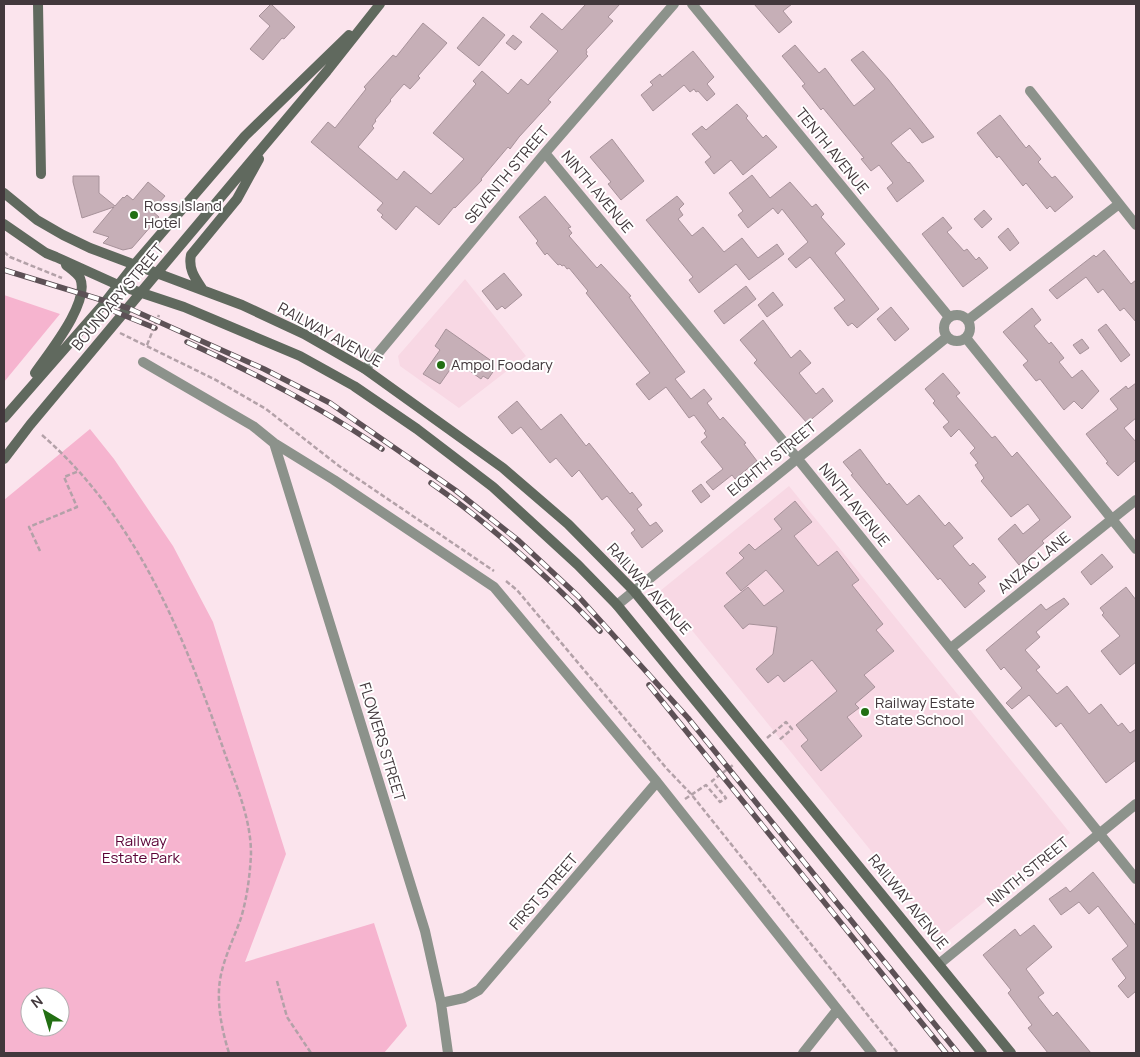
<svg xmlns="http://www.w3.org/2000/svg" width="1140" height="1057" font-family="Manrope,sans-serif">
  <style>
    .built { fill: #f8d8e4 }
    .green { fill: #f6b4cf; fill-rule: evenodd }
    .building { fill: #c6afb7; stroke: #a7929a }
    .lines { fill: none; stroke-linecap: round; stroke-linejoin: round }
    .path { stroke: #b3a1a8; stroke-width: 2.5; stroke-dasharray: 5 2.5; stroke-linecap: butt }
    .street { stroke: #8c928b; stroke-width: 10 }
    .secondary { stroke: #60695e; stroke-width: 10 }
    .rail-casing { stroke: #5d5156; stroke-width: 5.5 }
    .rail { stroke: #fff; stroke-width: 4; stroke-dasharray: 11; stroke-linecap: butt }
    .poi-dot { fill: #226f13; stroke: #fff; stroke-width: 2 }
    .labels { text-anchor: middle; stroke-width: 4; stroke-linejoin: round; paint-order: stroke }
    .street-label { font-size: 15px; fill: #42383c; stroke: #fff }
    .poi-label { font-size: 15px; fill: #42383c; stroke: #fff; text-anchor: start }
    .park-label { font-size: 15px; fill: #5a0135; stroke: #fff }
  </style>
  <rect width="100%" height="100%" fill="#fbe4ed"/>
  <!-- built -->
  <path class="built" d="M465 279 526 356 459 408 400 366 398 356Z
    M789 486 1070 833 941 937 660 591Z"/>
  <!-- green -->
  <path class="green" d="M4 295 60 314 4 382Z
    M90 429 114 459 173 546 213 622 286 854 245 962 374 923 407 1026 384 1053H4V500ZM30 997H60V1027H30Z"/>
  <!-- building -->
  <path class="building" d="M271 4 295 27 284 39 282 38 263 60 250 49 270 26 259 16Z
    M586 4H620L608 17 613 21 586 50 587 52 586 54 588 56 548 100 551 102 519 137 510 149 508 147 481 179 482 180 455 208 454 207 439 225 416 206 396 230 381 217 383 215 377 210 383 203 311 142 328 122 335 128 366 89 364 87 393 55 396 57 423 23 447 43 418 76 420 78 410 89 404 84 390 100 391 101 375 120 376 121 372 126 374 128 358 147 397 180 404 171 431 194 464 159 433 133 476 84 473 81 482 71 508 94 521 79 528 85 558 51 530 27 542 13 562 30Z
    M754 4H792L783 11 792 22 779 33Z
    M483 17 505 35 479 66 457 48Z
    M513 35 522 42 515 50 506 43Z
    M795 45 819 73 825 68 854 106 875 89 851 60 863 51 888 79 934 137 922 143 910 128 891 143 908 163 909 162 924 181 897 202 887 188 893 183 879 165 871 171 861 159 864 158 823 108 821 110 802 86 805 84 782 56Z
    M693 51 714 77 707 84 715 94 707 101 698 91 696 92 694 89 690 92 684 85 653 111 641 95 653 85 650 82 660 74 662 77Z
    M737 104 748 116 746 118 763 138 766 135 777 147 743 175 731 160 714 174 705 162 711 157 692 134 702 126 706 130Z
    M1000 115 1026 148 1029 145 1041 159 1038 162 1052 178 1055 176 1073 197 1055 212 1050 206 1047 209 1026 183 1023 186 999 156 997 158 977 133Z
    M612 139 644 181 621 200 608 184 611 182 590 157Z
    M752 175 770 198 790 182 812 207 816 204 824 214 821 217 845 244 835 253 879 309 857 328 852 323 848 326 834 308 845 300 810 257 796 268 788 259 808 242 782 209 778 214 773 208 748 228 738 215 743 211 729 193Z
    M73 176H99V193L115 206 123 197 124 198 127 195 133 200 148 182 165 196 152 211 159 217 132 248 123 250 103 243 109 237 93 232 114 207 82 218 73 182Z
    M545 196 571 227 568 228 572 233 569 236 597 268 601 264 631 296 629 297 685 372 675 379 691 399 704 389 712 399 707 403 720 420 723 417 746 443 744 444 757 461 735 479 732 475 713 490 706 482 723 469 701 442 707 437 704 433 706 431 694 415 689 418 666 387 649 400 636 384 650 373 586 293 588 291 569 268 567 269 564 265 562 266 560 264 558 265 547 253 545 255 536 243 538 241 519 217Z
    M677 196 684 204 679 209 683 215 678 219 692 236 703 227 724 252 742 238 758 258 777 244 784 254 749 280 736 264 699 293 689 280 693 277 646 220Z
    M984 210 992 219 982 228 974 219Z
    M943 217 952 228 947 232 964 251 967 249 976 260 979 257 988 268 963 287 922 234Z
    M1008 228 1019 243 1010 251 998 237Z
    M1104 250 1131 284 1136 280V322L1124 308 1120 311 1103 289 1098 293 1086 277 1057 299 1049 290 1094 255 1096 257Z
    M504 273 522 295 505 309 502 306 497 310 482 291Z
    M746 286 756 299 724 324 714 311Z
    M773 292 783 305 767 317 758 305Z
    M891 307 909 329 895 341 877 319Z
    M1032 308 1041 320 1034 326 1049 344 1051 342 1064 358 1059 362 1072 378 1082 370 1099 391 1082 409 1074 401 1064 410 1040 379 1036 381 1023 365 1028 361 1003 332Z
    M763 320 791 358 800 350 811 363 799 373 816 394 823 388 833 401 807 423 754 363 757 360 740 340Z
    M1106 324 1130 355 1121 362 1098 330Z
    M446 329 493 362 490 366 495 369 488 379 483 376 481 379 456 361 440 384 423 374 440 350 435 346Z
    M1082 339 1089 348 1080 354 1073 345Z
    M943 373 960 393 956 396 992 438 995 436 1012 457 1017 452 1071 517 1042 541 1044 543 1019 565 998 539 1015 524 1023 534 1040 520 1028 504 1011 517 981 481 984 478 975 465 978 463 970 453 975 448 959 429 951 437 943 427 949 422 933 403 935 401 925 389Z
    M1136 383V418L1124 428 1136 442V460L1118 476 1106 463 1108 462 1086 434 1118 409 1110 399 1126 386 1128 389Z
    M517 401 541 430 561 414 586 446 589 443 630 494 632 492 642 505 637 509 650 526 656 522 663 531 642 548 631 533 635 530 607 496 602 500 579 470 572 477 556 458 550 463 521 427 512 434 498 417Z
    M860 449 887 485 889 483 907 505 919 495 945 526 949 522 963 538 953 546 970 566 973 563 986 577 978 583 985 591 965 608 940 578 938 580 851 475 853 474 843 462Z
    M701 484 710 496 701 503 692 491Z
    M795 501 812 522 794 536 818 566 837 551 859 580 852 585 883 624 876 630 894 651 864 675 875 687 855 704 859 708 847 717 862 736 821 771 801 746 808 740 796 725 837 691 812 660 784 682 778 675 768 683 756 669 773 654 777 627 749 624 743 629 724 606 748 587 764 606 784 591 766 570 741 591 726 573 744 558 739 553 749 544 755 550 782 529 774 519Z
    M1102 554 1113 567 1091 585 1081 572Z
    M1126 587 1136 600V662L1120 675 1101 651 1120 636 1102 615 1104 613 1100 608Z
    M1064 598 1069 604 1036 632 1040 637 1025 650 1040 667 1036 670 1057 694 1067 686 1089 714 1101 704 1118 726 1122 723 1130 733 1136 729V760L1106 783 1061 723 1056 727 1029 695 1012 709 1006 703 1022 688 1004 667 1001 670 986 650 1041 604 1046 610Z
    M1093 872 1136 926V991L1128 998 1118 986 1126 978 1112 959 1128 946 1098 906 1089 914 1079 902 1061 915 1049 899 1066 887 1070 892Z
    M1034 925 1052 947 1026 969 1044 993 1038 997 1053 1016 1057 1012 1091 1053H1048L1028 1028 1032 1025 1008 993 1011 990 983 955 1015 929 1020 936Z"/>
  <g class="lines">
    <!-- path -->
    <path class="path" d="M4 252 10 257 62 278
      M120 333 214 379 266 409 339 466 494 571
      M147 345 159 315
      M42 435C135 516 182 631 222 745 234 781 251 816 251 854 250 875 247 898 241 918 233 941 220 965 219 990 218 1011 223 1034 229 1053
      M40 551 29 527 77 507 64 477 79 471
      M506 581 517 590 667 769 691 794 898 1053
      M767 738 786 722 792 729 778 741
      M685 799 706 785 720 802 726 798 712 781 733 765
      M277 981 287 1017 311 1053"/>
    <!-- street -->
    <path class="street" d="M692 4 949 317
      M1030 91 1136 225
      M545 153 797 458 1136 879
      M944 328a13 13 0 1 1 26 0a13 13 0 1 1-26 0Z
      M968 320 1119 204
      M966 338 1136 549
      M143 362 253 426 274 443 334 480 494 587 657 782 872 1053
      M365 369 545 153 674 4
      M274 443 425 931 441 1003 448 1053
      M617 605 947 337
      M951 648 1136 500
      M939 964 1136 804
      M441 1003 464 998 479 990 657 782
      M803 1053 837 1010"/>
    <!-- secondary -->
    <path class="secondary" d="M38 4 41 174
      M4 193 37 220 63 235 90 248 242 305 304 334 365 369 503 468 568 524 634 591 1011 1053
      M4 224 46 253 56 257 118 285 184 307 300 356 354 386 417 429 493 487 578 565 617 605 781 805 982 1053
      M203 290C195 278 188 269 191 255L237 199 259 159
      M35 373C48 354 91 302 80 278 77 273 71 269 66 265
      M4 418 102 306 134 265 245 136 349 35
      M4 459 30 425 157 273 327 71 380 4"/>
    <!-- rail casing -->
    <g class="rail-casing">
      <path id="rail" d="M4 270 128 308 264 369 330 403 455 490 519 541 578 596 688 718 958 1053
        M111 310 155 328
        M187 342C255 373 320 407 382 449
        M431 483C493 526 548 577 600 631
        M649 685 946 1053"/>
    </g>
    <!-- rail -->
    <use href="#rail" class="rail"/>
  </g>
  <!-- markers -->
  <g class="poi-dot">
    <circle cx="134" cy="215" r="5"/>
    <circle cx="441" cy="365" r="5"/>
    <circle cx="865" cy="712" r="5"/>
  </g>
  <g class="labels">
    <!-- street labels -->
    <g class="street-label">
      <text transform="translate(832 151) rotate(51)" y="5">TENTH AVENUE</text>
      <text transform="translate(507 175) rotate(-50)" y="5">SEVENTH STREET</text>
      <text transform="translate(597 192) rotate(50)" y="5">NINTH AVENUE</text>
      <text transform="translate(118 297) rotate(-50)" y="5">BOUNDARY STREET</text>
      <text transform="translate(330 335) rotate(29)" y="5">RAILWAY AVENUE</text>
      <text transform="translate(772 459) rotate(-39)" y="5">EIGHTH STREET</text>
      <text transform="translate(854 505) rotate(51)" y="5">NINTH AVENUE</text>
      <text transform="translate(1034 563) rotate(-39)" y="5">ANZAC LANE</text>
      <text transform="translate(649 589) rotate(48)" y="5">RAILWAY AVENUE</text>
      <text transform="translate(382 742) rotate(73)" y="5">FLOWERS STREET</text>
      <text transform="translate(1028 872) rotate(-39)" y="5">NINTH STREET</text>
      <text transform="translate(544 892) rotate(-49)" y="5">FIRST STREET</text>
      <text transform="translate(908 902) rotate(51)" y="5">RAILWAY AVENUE</text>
    </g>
    <!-- poi labels -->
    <g class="poi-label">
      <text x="144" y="211">Ross Island<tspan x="144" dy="17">Hotel</tspan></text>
      <text x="451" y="370">Ampol Foodary</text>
      <text x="875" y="708">Railway Estate<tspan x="875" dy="17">State School</tspan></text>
    </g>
    <!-- park labels -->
    <g class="park-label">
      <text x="141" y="846">Railway<tspan x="141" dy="17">Estate Park</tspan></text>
    </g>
  </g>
  <!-- border -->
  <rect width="1140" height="1057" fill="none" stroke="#42383c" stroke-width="10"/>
  <!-- north arrow -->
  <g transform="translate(45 1012) rotate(322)"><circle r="24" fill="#ffffff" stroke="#b3afb1"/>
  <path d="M0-4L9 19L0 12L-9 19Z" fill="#226f13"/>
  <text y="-8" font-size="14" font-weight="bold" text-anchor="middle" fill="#42383c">N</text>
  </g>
</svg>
